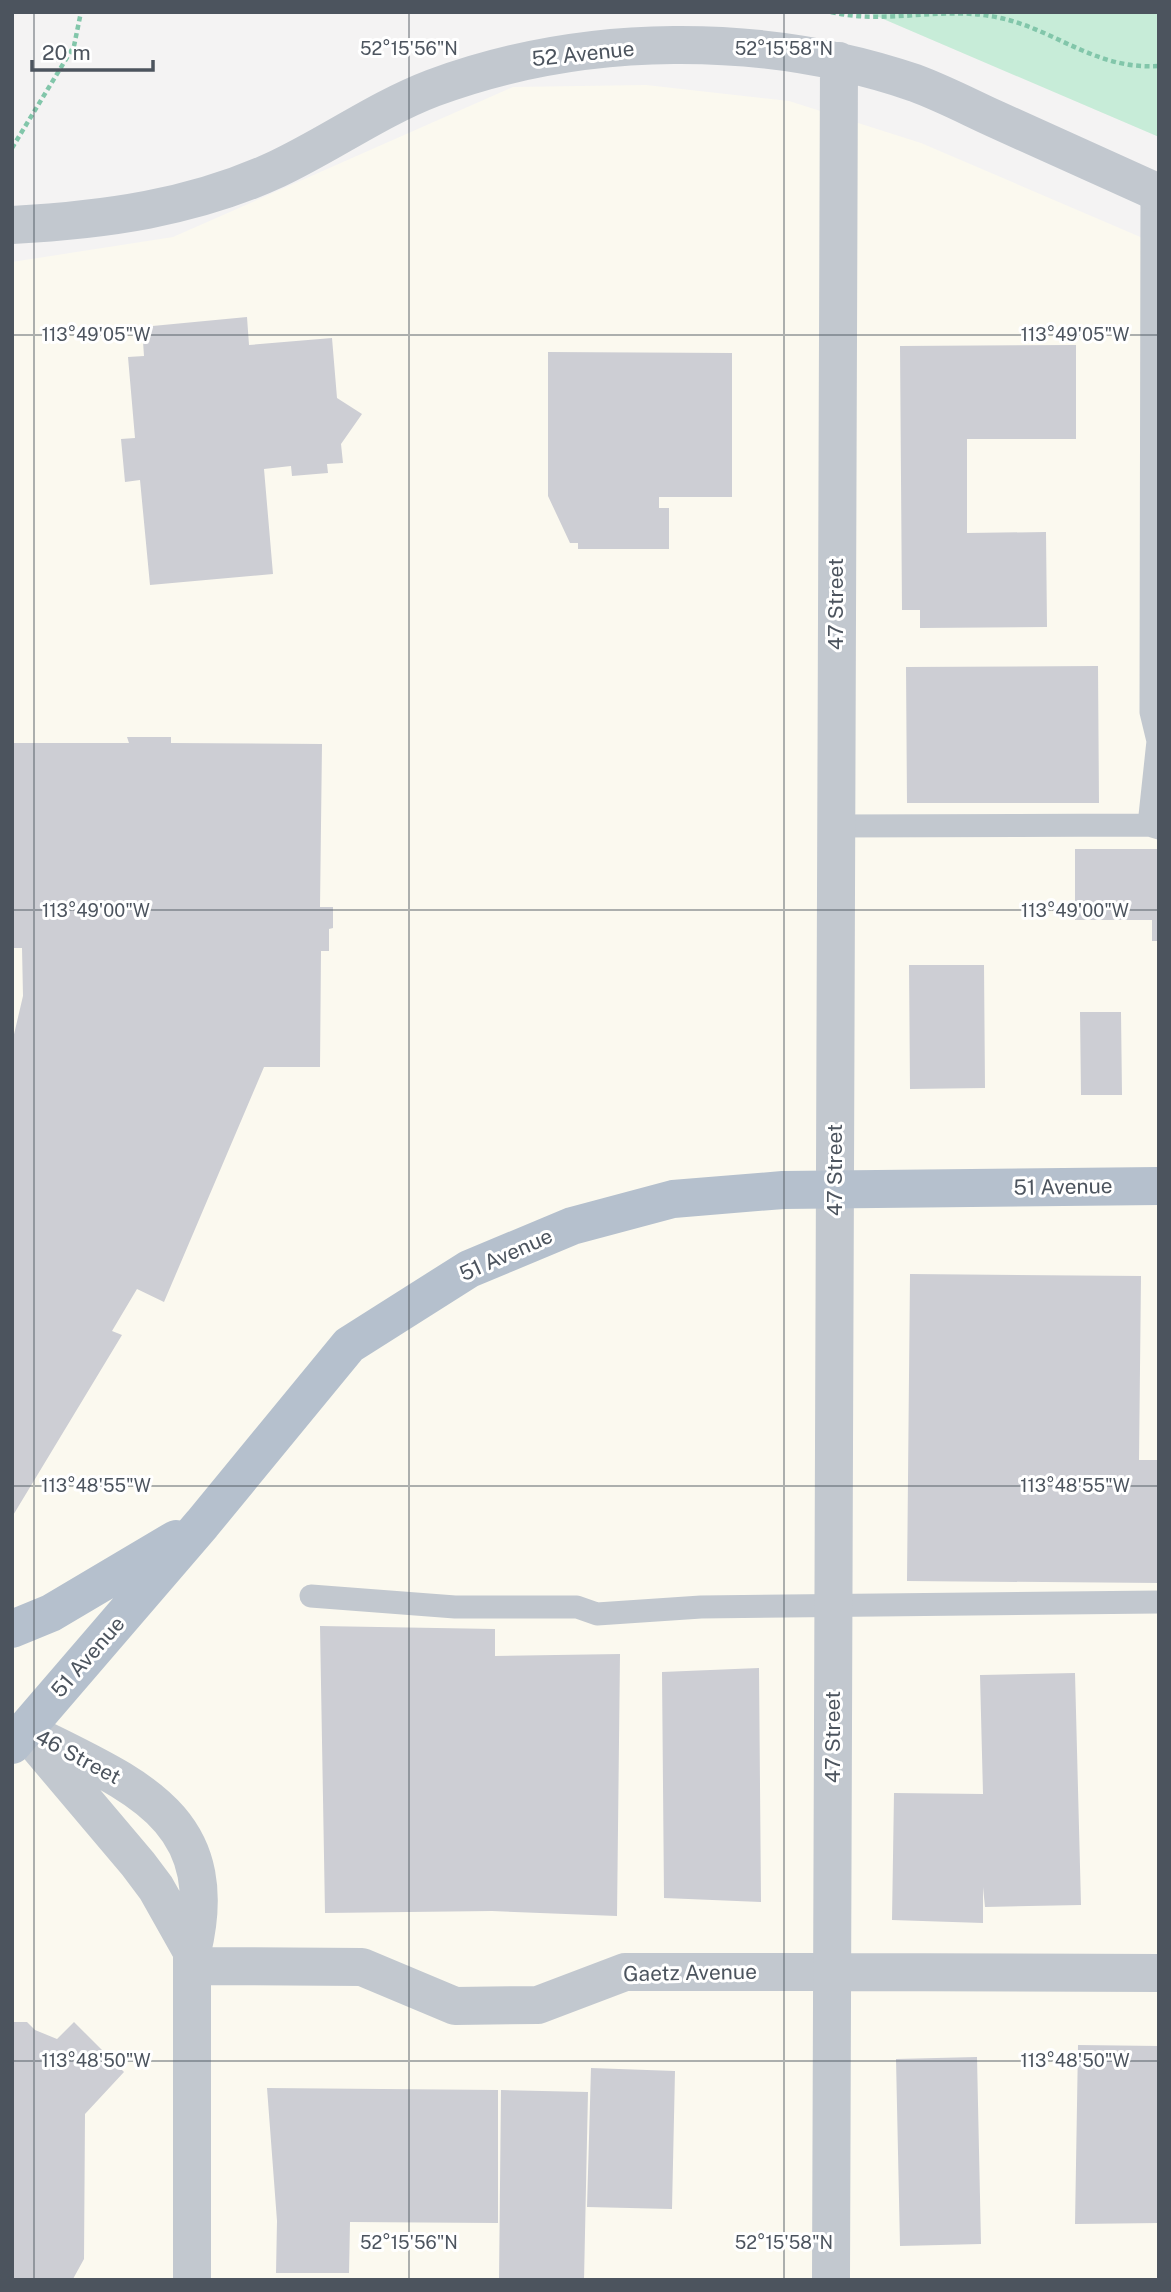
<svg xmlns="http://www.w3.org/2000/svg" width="1171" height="2292" font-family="'Public Sans',sans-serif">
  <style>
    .commercial { fill: #fbf9ef }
    .green { fill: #c7ecd8 }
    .building { fill: #cdced4 }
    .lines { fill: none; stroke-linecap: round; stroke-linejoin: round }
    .path { stroke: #82c6aa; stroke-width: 4.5; stroke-dasharray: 5 3.5; stroke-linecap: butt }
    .service { stroke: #c2c8cf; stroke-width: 23 }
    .minor { stroke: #c2c8cf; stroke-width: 38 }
    .tertiary { stroke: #c2c8cf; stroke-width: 38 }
    .primary { stroke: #b5c0cd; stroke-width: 38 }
    .ticks { fill: none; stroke: #4c545e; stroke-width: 2; stroke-opacity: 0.45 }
    .labels { text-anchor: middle; stroke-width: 6; stroke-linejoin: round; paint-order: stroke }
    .street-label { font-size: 21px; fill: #4c545e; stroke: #fff }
    .ticks-label { font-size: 18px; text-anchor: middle; fill: #4c545e; stroke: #fff; stroke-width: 6; stroke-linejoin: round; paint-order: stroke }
  </style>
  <rect width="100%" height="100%" fill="#f4f3f3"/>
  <!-- commercial -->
  <path class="commercial" d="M646 85 789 101 921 143 1159 245V2280H12V262L173 237 513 87Z"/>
  <!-- green -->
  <path class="green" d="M867 12H1159V137Z"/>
  <!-- building -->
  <path class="building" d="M247 317 249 345 332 338 337 398 362 414 341 444 343 463 327 464 328 473 292 476 291 466 264 469 273 574 150 585 140 480 125 482 121 439 135 438 128 357 144 356 142 327Z
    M1076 345V439H967V533L1046 532 1047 627 920 628V610H902L900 346Z
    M548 352 732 353V497H659V508H669V549H578V543H570L548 496Z
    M1098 666 1099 803H907L906 667Z
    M127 737H171V743L322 744 320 907H333V928L329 929V951H321L320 1067H264L164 1302 137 1289 112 1331 122 1335 12 1517V1043L23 996 22 948H12V743H129Z
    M1075 849H1159V941H1152V920H1075Z
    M909 965H984L985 1088 910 1089Z
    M1080 1012H1121L1122 1095H1081Z
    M910 1274 1141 1276 1139 1460H1159V1583L907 1581Z
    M320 1626 495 1629V1656L620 1654 617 1916 492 1911 325 1913Z
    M759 1668 761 1902 664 1898 662 1672Z
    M1075 1673 1081 1905 985 1907 983 1887V1923L892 1920 894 1793 983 1794 980 1675Z
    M12 2022H27L35 2030 57 2039 74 2022 124 2072 85 2114 84 2259 73 2279 12 2280Z
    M1078 2045 1159 2046V2223L1075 2224Z
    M977 2057 981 2244 900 2246 896 2059Z
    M591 2068 675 2071 672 2209 587 2207Z
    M267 2088 498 2090V2223L350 2222 349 2273H276L277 2221Z
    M501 2090 588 2092 584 2280H499Z"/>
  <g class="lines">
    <!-- path -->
    <path class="path" d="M831 12C886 25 941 6 996 17 1056 29 1094 70 1159 66
      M12 148 74 46 81 12"/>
    <!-- service -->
    <path class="service" d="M1149 825 1158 741 1151 712 1152 190
      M836 826 1149 825 1159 828
      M311 1596 455 1607H577L597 1614 701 1607 1159 1602"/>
    <!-- minor -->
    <path class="minor" d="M25 1730C127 1783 226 1813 192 1952V2280
      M34 1741 138 1864 156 1888 192 1952
      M193 1966 362 1967 455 2006 538 2005 625 1972H832"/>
    <!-- tertiary -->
    <path class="tertiary" d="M12 225C104 220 193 208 277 169 330 144 378 109 433 88 584 32 763 31 915 83 942 93 967 106 993 118 1048 143 1103 168 1159 193
      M832 1972 1159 1973
      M831 2280 839 61"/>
    <!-- primary -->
    <path class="primary" d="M12 1629 51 1613 176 1539
      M12 1745 202 1524 349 1345 469 1269 572 1226 673 1199 783 1190 1159 1186"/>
  </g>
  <!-- ticks -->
  <path class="ticks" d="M34 12V2280M409 12V2280M784 12V2280M12 335H1159M12 910H1159M12 1486H1159M12 2061H1159"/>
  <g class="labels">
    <!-- street labels -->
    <g class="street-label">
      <text transform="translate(583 54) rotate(-6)" y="7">52 Avenue</text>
      <text transform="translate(836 604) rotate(-90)" y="7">47 Street</text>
      <text transform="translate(835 1170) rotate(-90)" y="7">47 Street</text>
      <text transform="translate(1063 1187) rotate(-1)" y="7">51 Avenue</text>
      <text transform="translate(506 1255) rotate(-24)" y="7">51 Avenue</text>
      <text transform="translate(88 1657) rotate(-49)" y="7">51 Avenue</text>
      <text transform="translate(833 1737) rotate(-90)" y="7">47 Street</text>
      <text transform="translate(78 1757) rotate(28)" y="7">46 Street</text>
      <text transform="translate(690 1973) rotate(-1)" y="7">Gaetz Avenue</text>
    </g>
  </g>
  <g class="ticks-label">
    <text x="409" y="55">52°15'56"N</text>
    <text x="784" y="55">52°15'58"N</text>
    <text x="1075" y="341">113°49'05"W</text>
    <text x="96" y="341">113°49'05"W</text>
    <text x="1075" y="917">113°49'00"W</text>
    <text x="96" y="917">113°49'00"W</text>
    <text x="1075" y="1492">113°48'55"W</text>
    <text x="96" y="1492">113°48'55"W</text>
    <text x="1075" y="2067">113°48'50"W</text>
    <text x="96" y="2067">113°48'50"W</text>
    <text x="409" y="2249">52°15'56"N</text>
    <text x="784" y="2249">52°15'58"N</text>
  </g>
  <!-- border -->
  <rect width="1171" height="2292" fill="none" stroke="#4c545e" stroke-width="28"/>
  <!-- scale -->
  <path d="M32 60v10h121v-10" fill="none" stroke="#4c545e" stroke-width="3.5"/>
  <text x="42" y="60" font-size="21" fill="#4c545e" stroke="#ffffff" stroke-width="5" paint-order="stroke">20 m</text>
</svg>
